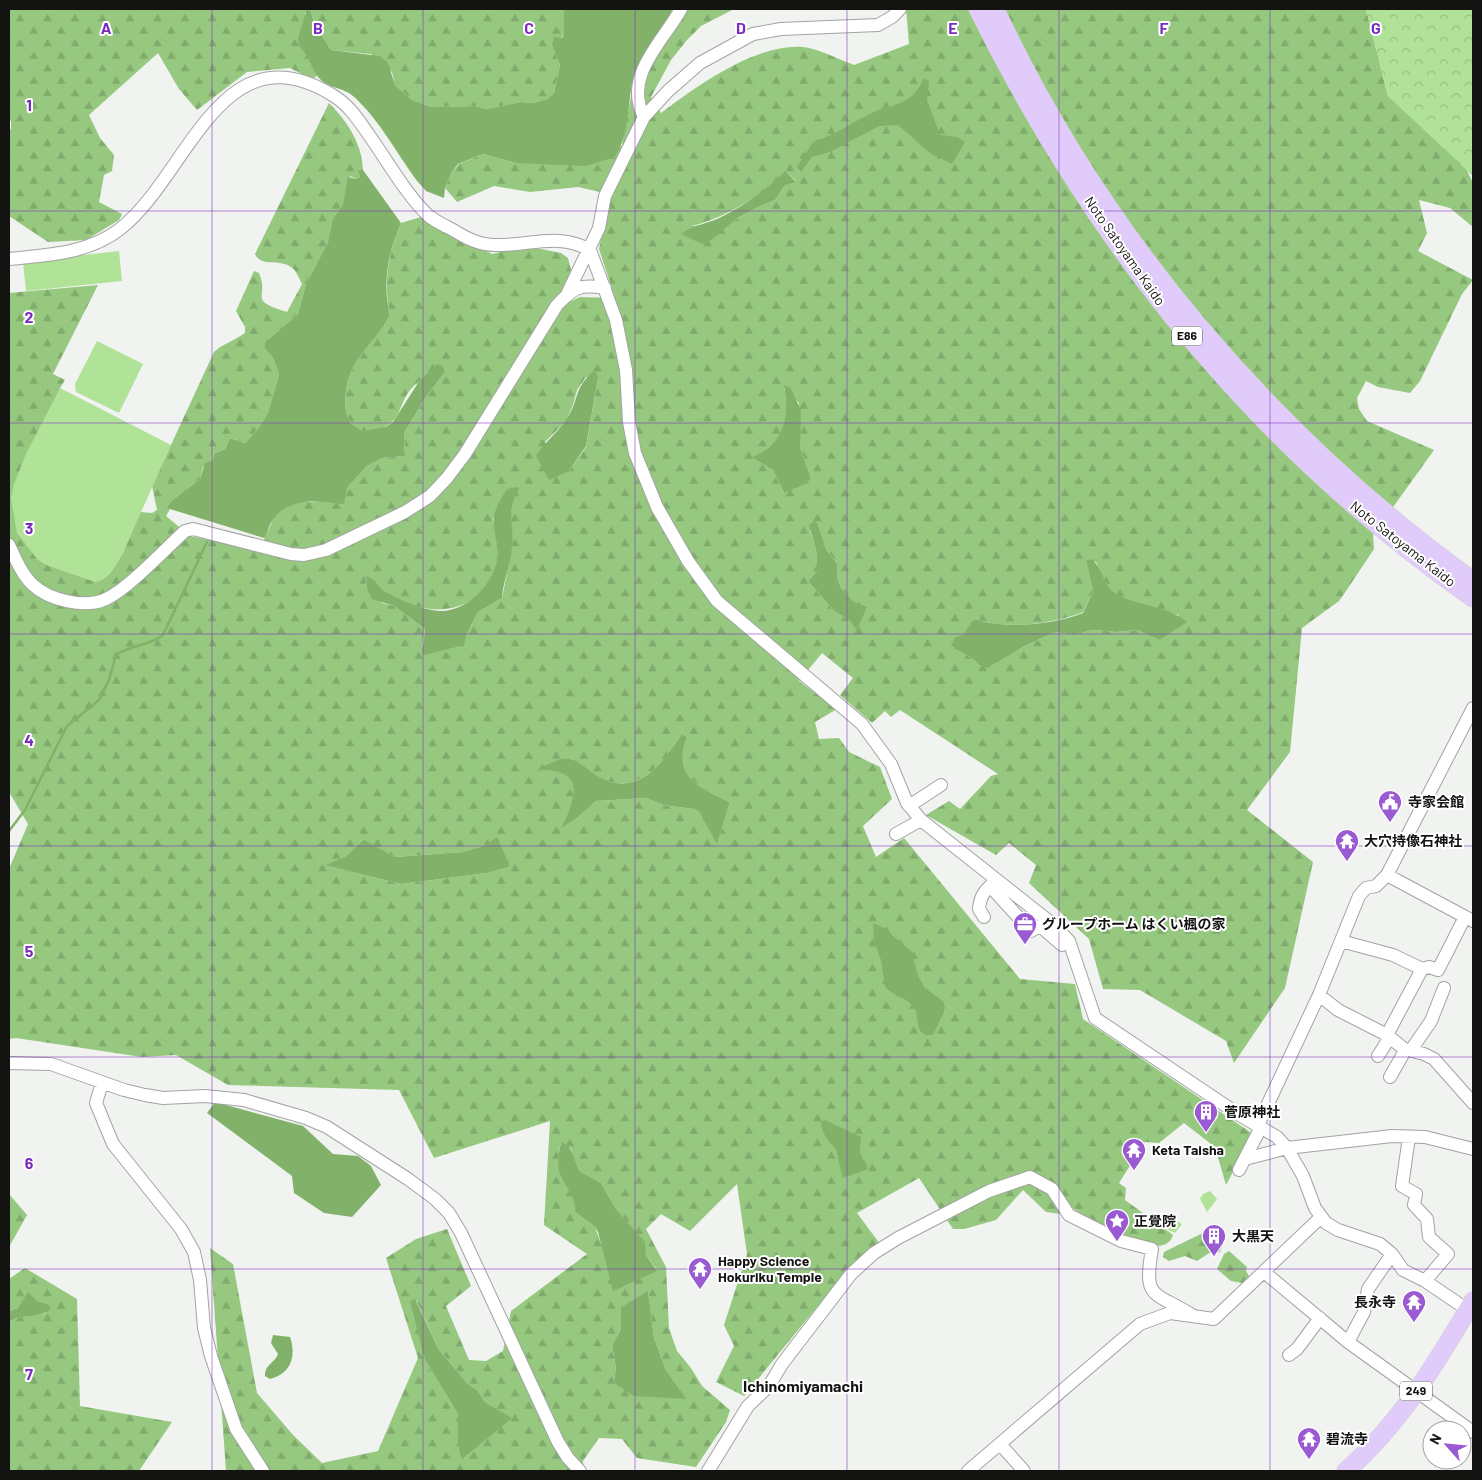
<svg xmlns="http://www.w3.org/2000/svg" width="1482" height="1480" font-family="Barlow,'Noto Sans JP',sans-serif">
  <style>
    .forest { fill: url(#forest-firs); fill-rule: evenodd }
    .park { fill: url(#park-crowns) }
    .garden { fill: #b0e298 }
    .water { fill: #82b26a }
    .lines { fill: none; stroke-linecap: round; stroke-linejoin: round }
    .stream { stroke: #82b26a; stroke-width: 2.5 }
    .minor-casing { stroke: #a1a4a0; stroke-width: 14 }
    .highway-casing { stroke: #d0d0d0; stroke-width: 19 }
    .minor { stroke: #fff; stroke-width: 12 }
    .highway { stroke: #e1cbfa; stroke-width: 18 }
    .grid { fill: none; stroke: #7b2cbf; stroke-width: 1; stroke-opacity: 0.55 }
    .labels { text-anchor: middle; stroke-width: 4; stroke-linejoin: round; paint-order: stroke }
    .shield { fill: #fff; stroke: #5a5a59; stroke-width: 1 }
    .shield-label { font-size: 12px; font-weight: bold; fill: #131412 }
    .street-label { font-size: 14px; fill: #131412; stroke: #fff }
    .poi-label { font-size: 14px; font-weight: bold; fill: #131412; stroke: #fff; text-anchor: start }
    .quarter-label { font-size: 16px; font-weight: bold; fill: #131412; stroke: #fff }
    .grid-label { font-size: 16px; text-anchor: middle; font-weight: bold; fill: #7b2cbf; stroke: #fff; stroke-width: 4; stroke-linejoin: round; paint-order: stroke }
  </style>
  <defs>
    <pattern id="forest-firs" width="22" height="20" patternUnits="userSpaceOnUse" patternTransform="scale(1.25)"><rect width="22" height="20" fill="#96c87f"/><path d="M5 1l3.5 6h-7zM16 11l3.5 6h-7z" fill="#80ab6d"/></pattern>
    <pattern id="park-crowns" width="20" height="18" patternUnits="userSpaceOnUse" patternTransform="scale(1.25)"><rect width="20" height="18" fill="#b0e298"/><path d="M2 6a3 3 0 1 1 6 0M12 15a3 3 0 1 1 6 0" fill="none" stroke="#96c182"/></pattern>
  </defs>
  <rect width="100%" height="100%" fill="#f0f3ef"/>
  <!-- forest -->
  <path class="forest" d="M9 9H564V35L552 46 560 65 554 93 547 99 533 103 521 102 486 109 475 106 432 107 412 100 395 85 392 72 371 54 331 50 314 23 311 12 305 13V22L298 38 317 76 312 79 290 68 247 72 197 110 179 89 158 53 89 115 100 138 114 155 112 171 104 175 99 202 122 214 119 220 86 240 48 242 9 216V131L11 129V121L9 120Z
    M672 9H734L701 26 687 40 671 60 651 97 661 113C697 86 756 43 803 47 819 49 838 59 854 65L909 44 906 9H1366L1388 96 1465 166 1473 183V227L1450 208 1419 200 1427 233 1418 251 1473 280 1462 294 1420 381 1410 393 1378 387 1366 381 1357 398 1359 409 1367 421 1434 450 1373 535 1374 549 1344 594 1339 601 1302 628 1290 752 1247 810 1313 862 1285 988 1234 1063 1226 1041 1140 990 1103 989 1089 939 1029 883 1036 865 1009 843 996 855 926 815 949 801 960 809 991 776 998 774 900 710 891 717 885 711 872 723 840 695 853 678 822 653 799 681 837 709 815 722 819 739 839 738 849 752 880 767 892 799 863 826 876 857 904 838 1020 979 1075 984 1083 1019 1253 1134 1226 1185 1215 1147 1184 1123 1159 1143 1145 1142 1119 1183 1126 1188 1125 1200 1173 1235C1163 1269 1080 1213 1065 1203L1069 1215 1046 1212 1023 1190 996 1220 964 1229H953L919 1178 857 1213 880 1244 831 1290 744 1396 716 1382 734 1346 724 1325 747 1254 737 1184 690 1231 661 1214 646 1229 666 1267 669 1328 677 1351 691 1368 702 1386 730 1410 726 1422 696 1467 637 1458 622 1439 599 1438 583 1461 584 1471H226L210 1248 233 1264 257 1393 293 1435 322 1463 378 1451 418 1358 386 1258 416 1239 447 1229 471 1286 446 1306 469 1360 486 1361 503 1351 511 1311 587 1254 544 1225 550 1121 434 1158 399 1090 228 1085 176 1055 142 1057 16 1038 9 1039V869L28 824 9 792V293L98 285 53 374 65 380 60 388 37 559 47 565 96 582 122 555 140 512 152 513 157 510 152 486 214 352C224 343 234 341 245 333V327L236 311 254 271 259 273C270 299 246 299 287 312L302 284C299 278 296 270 291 267 279 258 262 268 255 254L329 103C347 121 362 143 363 170H359L360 177 356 179 350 176 343 204 337 213 328 242 306 284 298 314 265 342 264 348 273 358 279 374 268 413 258 429 245 443 230 438 225 449 215 453 212 461 203 467 200 479 170 502V509L166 516 190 536 267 552 264 538C270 532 269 524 275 517 295 498 298 504 322 501 329 501 338 496 345 493L347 488 367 466 383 458 405 456 404 433 424 400 445 372C437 375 426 378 419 382 393 399 409 431 363 431L350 423C345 412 344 404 346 392 350 356 376 344 390 315 383 282 388 254 401 223L421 217 492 254 526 246 561 253 568 258 571 270 560 296 565 304 580 297 615 298 599 249 607 201 600 192 578 187 530 192 494 186 457 202 445 188 452 172 459 164 483 154 516 163 622 146 636 69 644 53 658 37ZM785 170 796 181 785 185 775 200 758 205 731 223 691 226C721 220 766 194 785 170ZM586 377 598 378 586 447 569 471 545 442 566 421 573 405 577 390ZM784 387 799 403 800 447 811 478 784 493 773 470 753 457C760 454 768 452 774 445 787 430 788 405 784 387ZM514 497 510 518 512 548 502 598 478 612 466 636 422 647 425 629 394 606 382 603 367 589 366 576C374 580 377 585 383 590 389 595 400 600 407 603 446 619 488 605 497 560 499 547 495 532 493 518ZM818 524 826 549 837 564V577L841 588 854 602 857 629 849 620 834 611 808 581 817 573V554L810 530ZM1086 561 1096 562C1101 571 1105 584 1111 590 1127 606 1158 609 1179 615L1159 640 1137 630 1117 632 1092 630 1074 635 1055 632 981 667 972 658 955 649V637L967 633 976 619C1005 630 1055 624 1083 612L1093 591ZM682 734 687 737C672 777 699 787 730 802L717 843 699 812 694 809 663 805 646 798 596 801 577 818 562 827C568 813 585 783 562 773 556 770 545 771 538 770L571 759C581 766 593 776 604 780 642 794 664 761 682 734ZM364 841 395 857 463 852 486 845 510 865 487 873 401 884 326 865 346 856ZM561 1142 571 1149 580 1173 601 1183 616 1209 644 1242 646 1255 657 1270 606 1257 595 1227 575 1212C578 1184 551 1179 561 1142ZM648 1292 654 1338 666 1370 685 1398 614 1380 616 1368 612 1345 621 1329V1307ZM416 1300 439 1350 468 1384 478 1391 485 1402 511 1418 461 1460 458 1446V1414L425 1360Z
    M9 1194 27 1215 9 1247Z
    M1209 1230 1224 1241 1220 1252 1209 1253 1197 1261 1185 1256 1169 1261 1163 1257 1164 1252Z
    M1229 1251 1247 1267 1246 1271 1249 1276 1242 1283 1231 1281 1217 1269 1224 1254Z
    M25 1268 77 1299 80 1406 172 1422 139 1471H9V1322C21 1315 32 1316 45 1313L48 1304 37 1301 9 1311V1279Z"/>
  <!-- park -->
  <path class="park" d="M1366 9H1473V176L1388 96Z"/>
  <!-- garden -->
  <path class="garden" d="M119 251 122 281 26 291 23 262Z
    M97 341 143 364 119 413 76 392 75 384Z
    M60 388 171 445 122 555C116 565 109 580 96 582L47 565 37 559 17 533 11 498 14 484 26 454Z
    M1210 1191 1217 1199 1207 1212 1200 1199 1203 1194Z
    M1170 1217 1182 1224 1175 1233 1164 1228Z"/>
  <!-- water -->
  <path class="water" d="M307 9 311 12 314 23 331 50 380 56 388 63 395 85 412 100 432 107 475 106 486 109 521 102 533 103 547 99 554 93 560 65 552 46 554 37 562 38 564 35V9H672C663 32 645 46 637 68 625 97 633 129 615 157L586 166 516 163 483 154 458 164 452 172 445 188 444 198 426 191 418 182C396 153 380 120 353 96 343 87 329 89 319 78 311 69 309 55 299 46L298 38Z
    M924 78 929 81 927 100 940 135 957 137 965 142 952 164 931 154 898 125 879 126 830 152 812 157 801 172 797 167 813 142C836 135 854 121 876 111 890 105 901 106 914 94 918 90 921 83 924 78Z
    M358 170H363L401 223C388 254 382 282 390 315 376 344 350 356 346 392 344 403 345 412 350 423L363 431 386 427 393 422 418 383 437 364 443 366 445 372 424 400 404 433 405 456 383 458 367 466 347 488 344 504C317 501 290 496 272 521 268 526 269 533 264 538L170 509V502L200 479 205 463 212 461 215 453 225 449 230 438 245 443 258 429 268 413 279 374 273 358 264 348 265 342 298 314 306 284 328 242 333 219 343 204 348 177 356 179 360 177Z
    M785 170 796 182 785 185 775 200C759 205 744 213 730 224 720 232 715 240 702 244L681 234C694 224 709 224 723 216 742 207 772 186 785 170Z
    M595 370 598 378 586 446 569 471 549 480 536 456C544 443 557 433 566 420 580 400 572 389 595 370Z
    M784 386 790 387 801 410 800 447 811 478 807 483 784 493 773 470 752 457C784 446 790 416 784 386Z
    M516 487 519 489C505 513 515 525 512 549 510 566 503 582 502 598L478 612 466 636 464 645 425 655 422 653 425 629 394 606 372 599 367 589 366 576C375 578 378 587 386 592 401 600 416 607 432 610 462 617 494 586 497 558 499 544 492 529 494 516 496 506 502 497 507 489Z
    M814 521 818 524 826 549 837 564V577L841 588 854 602 867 607 857 630 849 620 834 611 808 581 817 572V554L809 525Z
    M1091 559C1103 567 1103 585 1115 593 1137 607 1168 605 1187 622L1159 640 1137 630 1117 632 1092 630 1074 635 1055 632 1021 648 987 668 981 667 972 658 955 649 953 643 955 637 967 633 971 622 976 619C1005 630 1056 624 1083 613L1093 591 1086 561Z
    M682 734 687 737C672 777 699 787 730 802L717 844 699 812 694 809 663 805 646 798 596 801 577 818 561 828C568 814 585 781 561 773 554 770 545 771 537 770 547 765 559 757 570 759 581 761 592 775 603 779 640 796 664 761 682 734Z
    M497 837 510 866 487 873 401 884 325 865 346 856 364 840 395 857 463 852 486 845Z
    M873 923 884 928 912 952 918 976 925 988 944 1002V1012L933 1035C914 1037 920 1020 915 1009 909 998 893 996 885 987L881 960 874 941Z
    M215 1102 303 1126 333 1154 358 1156 371 1166 381 1185 352 1217 324 1213 294 1193 292 1176 207 1113Z
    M825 1120 861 1137 859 1157 865 1161 868 1169 843 1178C840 1168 839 1160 836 1149 828 1141 822 1134 821 1122Z
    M561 1142C573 1145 575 1162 580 1172L601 1183 616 1209 645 1242 646 1255 657 1271 613 1291 598 1232 595 1227 575 1212C577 1196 563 1185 559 1171 557 1161 559 1152 561 1142Z
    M648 1291 654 1338 666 1370 686 1399 634 1396 617 1385 614 1380 616 1368 612 1345 621 1329V1307Z
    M28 1292 37 1301 48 1304 51 1309C37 1319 23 1313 9 1322V1311L18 1308Z
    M415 1299 439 1350 468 1384 478 1391 485 1402 512 1418 461 1460 458 1446V1414L425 1360 410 1301Z
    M273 1335 290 1337C297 1357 290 1374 270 1379L265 1376C265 1364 274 1364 278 1354L271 1343Z"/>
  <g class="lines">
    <!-- stream -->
    <path class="stream" d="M9 831 25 810 67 726 99 700 109 680 116 655C130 645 152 645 163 635L207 542"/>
    <!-- minor casing -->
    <g class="minor-casing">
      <path id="minor" d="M644 117C623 76 662 43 681 9
        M9 259C47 255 88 254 120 229 189 175 221 25 334 96 350 106 359 121 369 135 386 159 409 199 430 217 437 222 445 226 453 230 466 238 479 245 495 245 529 246 559 232 590 250L616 320 626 370 629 422 635 453 657 507 688 561 717 601 862 724 891 764 907 803 921 820 1055 926 1069 941 1095 1018 1238 1114 1277 1137 1287 1148 1303 1176 1315 1208 1326 1223 1338 1230 1380 1244 1392 1254 1403 1270 1425 1281 1468 1310
        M568 292 599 228 605 196 644 117 668 91 700 63 753 34 781 29 878 25 892 17 900 9
        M9 545C15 558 22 575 33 585 49 600 85 609 106 599 128 589 165 549 185 531L193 529 291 554 304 555 326 550 405 512 430 496 447 478 465 454 557 305C574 287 580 284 605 288
        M909 806 941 785
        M896 834 921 820
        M1387 875 1473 921
        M990 886 1031 931 1040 926 1062 945
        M984 917 979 909C980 895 986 889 996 881
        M1341 941 1393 955 1422 969
        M1319 995 1338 1010 1387 1035 1404 1049 1424 1054 1434 1059 1473 1103
        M1387 1035 1422 969 1429 967 1438 970 1465 917
        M1411 1050 1431 1021 1444 988
        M1378 1056 1390 1037
        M9 1063 51 1064 124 1090 145 1095 163 1098 205 1096 244 1100 306 1118 327 1127 408 1179 435 1199 449 1213 461 1233 558 1442 568 1458 580 1471
        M1390 1077 1402 1056 1404 1049
        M102 1083 96 1103 113 1144 181 1229 194 1252 200 1280 204 1328 211 1356 236 1429 263 1471
        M1258 1125 1319 995 1359 896 1366 888 1376 886 1387 875 1473 708
        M1409 1137 1402 1186 1416 1194 1414 1205 1427 1219 1429 1237 1448 1254 1425 1281
        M1245 1159 1287 1148 1392 1136 1425 1137 1473 1149
        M1239 1170 1261 1127
        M1264 1272 1348 1342 1473 1432
        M1348 1342 1364 1312 1368 1289 1392 1254
        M1289 1355 1297 1349 1320 1318
        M1001 1445 1024 1471
        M708 1471 748 1406 769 1386 782 1364 851 1274 874 1253 898 1238 989 1191 1030 1177 1052 1189 1069 1215 1121 1241 1152 1249C1143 1301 1154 1291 1192 1315
        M968 1471 1140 1324 1170 1313 1214 1319 1321 1217"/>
    </g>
    <!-- highway casing -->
    <g class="highway-casing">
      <path id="highway" d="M978 9C1095 246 1256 446 1473 598
        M995 9C1101 236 1271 435 1473 581
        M1346 1471C1400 1424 1437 1362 1473 1301"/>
    </g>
    <!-- minor -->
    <use href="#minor" class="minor"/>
    <!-- highway -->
    <use href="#highway" class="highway"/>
  </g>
  <!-- grid -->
  <path class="grid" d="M212 9V1471M423 9V1471M635 9V1471M847 9V1471M1059 9V1471M1270 9V1471M9 211H1473M9 423H1473M9 634H1473M9 846H1473M9 1057H1473M9 1269H1473"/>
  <!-- icons -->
  <defs>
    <g id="civic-pin" transform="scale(1.25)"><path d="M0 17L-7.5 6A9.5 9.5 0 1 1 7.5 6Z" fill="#9a5bd2" stroke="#fff"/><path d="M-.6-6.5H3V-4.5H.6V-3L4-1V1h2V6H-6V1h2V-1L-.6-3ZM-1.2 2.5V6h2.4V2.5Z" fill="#fff"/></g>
    <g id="temple-pin" transform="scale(1.25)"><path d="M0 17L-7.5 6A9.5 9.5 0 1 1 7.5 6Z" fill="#9a5bd2" stroke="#fff"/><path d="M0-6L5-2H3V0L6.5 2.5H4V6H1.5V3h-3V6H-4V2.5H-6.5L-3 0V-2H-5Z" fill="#fff"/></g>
    <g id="office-pin" transform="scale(1.25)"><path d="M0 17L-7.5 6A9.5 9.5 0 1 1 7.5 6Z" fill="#9a5bd2" stroke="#fff"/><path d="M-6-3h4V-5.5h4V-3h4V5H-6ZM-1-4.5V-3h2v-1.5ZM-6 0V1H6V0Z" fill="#fff"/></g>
    <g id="building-pin" transform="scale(1.25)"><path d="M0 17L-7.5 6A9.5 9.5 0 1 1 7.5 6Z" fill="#9a5bd2" stroke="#fff"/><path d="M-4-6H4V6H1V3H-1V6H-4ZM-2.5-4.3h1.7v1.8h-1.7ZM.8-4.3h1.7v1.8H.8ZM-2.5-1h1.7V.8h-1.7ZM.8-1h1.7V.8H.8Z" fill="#fff"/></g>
    <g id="sight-pin" transform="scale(1.25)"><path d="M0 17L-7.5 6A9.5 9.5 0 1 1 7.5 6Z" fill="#9a5bd2" stroke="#fff"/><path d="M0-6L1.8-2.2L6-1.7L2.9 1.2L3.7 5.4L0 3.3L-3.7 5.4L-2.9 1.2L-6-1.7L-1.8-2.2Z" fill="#fff"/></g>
  </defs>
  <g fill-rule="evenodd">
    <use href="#civic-pin" x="1390" y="802"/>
    <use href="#temple-pin" x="1347" y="841"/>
    <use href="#office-pin" x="1025" y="924"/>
    <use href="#building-pin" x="1206" y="1112"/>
    <use href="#temple-pin" x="1134" y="1150"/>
    <use href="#sight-pin" x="1117" y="1221"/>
    <use href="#building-pin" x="1214" y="1236"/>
    <use href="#temple-pin" x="700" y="1269"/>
    <use href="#temple-pin" x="1414" y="1302"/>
    <use href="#temple-pin" x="1309" y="1439"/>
  </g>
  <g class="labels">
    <!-- shield labels -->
    <g class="shield">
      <rect x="1172" y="326.5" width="30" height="19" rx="4"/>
      <rect x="1400" y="1381.5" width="32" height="19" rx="4"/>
    </g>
    <g class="shield-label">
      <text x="1187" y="340">E86</text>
      <text x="1416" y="1395">249</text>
    </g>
    <!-- street labels -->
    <g class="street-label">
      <text transform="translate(1125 251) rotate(55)" y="5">Noto Satoyama Kaido</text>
      <text transform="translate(1403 544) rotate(38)" y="5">Noto Satoyama Kaido</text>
    </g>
    <!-- poi labels -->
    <g class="poi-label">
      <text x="1408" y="807">寺家会館</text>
      <text x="1364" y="846">大穴持像石神社</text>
      <text x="1042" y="929">グループホーム はくい楓の家</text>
      <text x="1224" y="1117">菅原神社</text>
      <text x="1152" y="1155">Keta Taisha</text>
      <text x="1134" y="1226">正覺院</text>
      <text x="1232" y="1241">大黒天</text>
      <text x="718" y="1266">Happy Science<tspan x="718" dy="16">Hokuriku Temple</tspan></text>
      <text x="1396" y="1307" text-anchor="end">長永寺</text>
      <text x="1326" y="1444">碧流寺</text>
    </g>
    <!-- quarter labels -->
    <g class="quarter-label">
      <text x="803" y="1392">Ichinomiyamachi</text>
    </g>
  </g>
  <g class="grid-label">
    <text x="106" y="34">A</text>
    <text x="318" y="34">B</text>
    <text x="529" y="34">C</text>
    <text x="741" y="34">D</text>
    <text x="953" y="34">E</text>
    <text x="1164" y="34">F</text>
    <text x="1376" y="34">G</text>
    <text x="29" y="111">1</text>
    <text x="29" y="323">2</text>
    <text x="29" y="534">3</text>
    <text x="29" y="746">4</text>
    <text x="29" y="957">5</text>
    <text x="29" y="1169">6</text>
    <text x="29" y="1380">7</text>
  </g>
  <!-- border -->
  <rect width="1482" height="1480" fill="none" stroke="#131412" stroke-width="20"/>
  <!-- north arrow -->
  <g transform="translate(1447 1445) rotate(297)"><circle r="24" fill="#ffffff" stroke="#a1a1a0"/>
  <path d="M0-4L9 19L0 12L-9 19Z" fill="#9a5bd2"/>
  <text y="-8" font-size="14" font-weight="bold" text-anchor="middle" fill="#131412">N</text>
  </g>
</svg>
